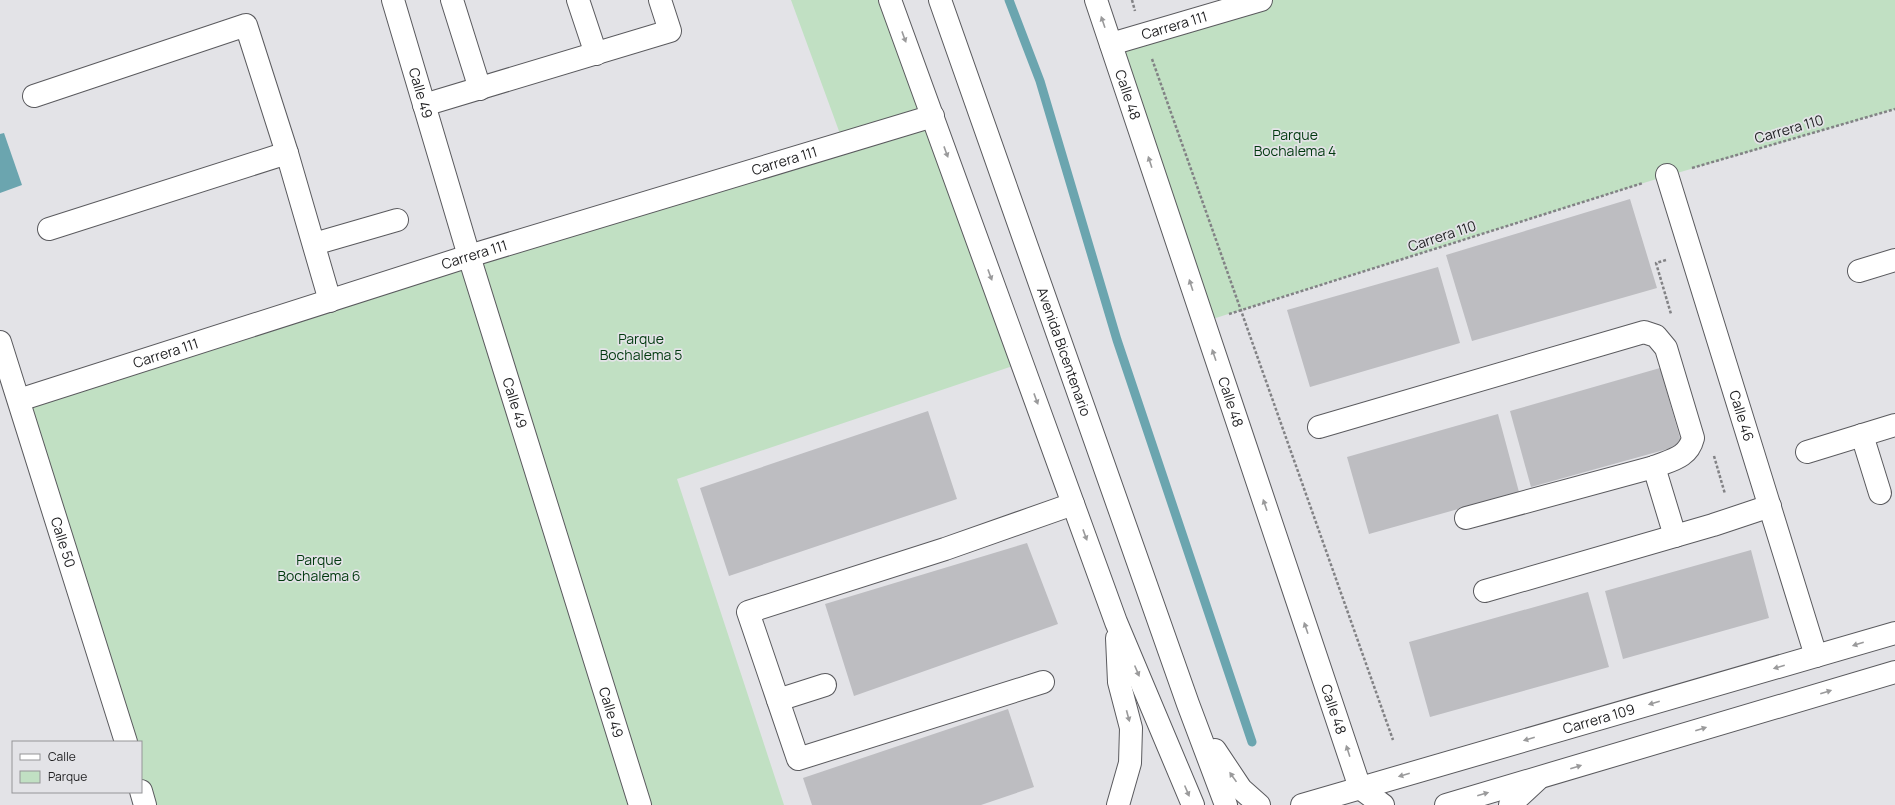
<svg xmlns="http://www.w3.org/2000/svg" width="1895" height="805" font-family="Manrope,sans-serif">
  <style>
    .green { fill: #c1e0c3 }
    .water { fill: #6ba5af }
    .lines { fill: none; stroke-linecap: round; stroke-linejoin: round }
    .stream { stroke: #6ba5af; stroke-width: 9 }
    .building { fill: #bdbdc1 }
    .minor-casing { stroke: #5a5a5e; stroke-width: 24 }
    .major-casing { stroke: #5a5a5e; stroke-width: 24 }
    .path { stroke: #828285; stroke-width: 2.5; stroke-dasharray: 3 2; stroke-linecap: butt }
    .minor { stroke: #fff; stroke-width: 22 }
    .major { stroke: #fff; stroke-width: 22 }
    .oneway { fill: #9a9a9b }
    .labels { text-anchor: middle; stroke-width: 3.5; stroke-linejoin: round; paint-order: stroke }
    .street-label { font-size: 14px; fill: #1f1f21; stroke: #e3e3e7 }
    .park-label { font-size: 14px; fill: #00390e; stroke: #e3e3e7 }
  </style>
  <rect width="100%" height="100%" fill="#e3e3e7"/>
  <!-- green -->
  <path class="green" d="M791 0H890L1022 363 677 479 784 805H145L141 791V742H126L19 400 843 142Z
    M1261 0H1895V109L1650 181 1203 322 1111 44Z"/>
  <!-- water -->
  <path class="water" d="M4 133 22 185 0 193V134Z"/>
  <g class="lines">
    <!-- stream -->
    <path class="stream" d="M1009 0 1040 81 1117 340 1252 742"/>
  </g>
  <!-- building -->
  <path class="building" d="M1630 199 1657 288 1472 341 1446 255Z
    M1438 267 1460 343 1310 387 1287 310Z
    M1660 368 1682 445 1531 487 1510 411Z
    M928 411 957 499 729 576 700 488Z
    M1498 414 1519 492 1369 534 1347 457Z
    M1027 543 1058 624 854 696 825 604Z
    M1751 550 1769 618 1623 659 1605 591Z
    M1588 592 1609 667 1430 717 1409 642Z
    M1008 709 1034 787 981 805H812L803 778Z"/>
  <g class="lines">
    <!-- minor casing -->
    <g class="minor-casing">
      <g id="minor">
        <path id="s1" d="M393 0 469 256 640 805"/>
        <path d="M452 0 480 89"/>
        <path d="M578 0 596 54"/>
        <path d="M890 0 1116 622 1193 805"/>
        <path id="s2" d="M1096 0 1360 788 1383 805"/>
        <path id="s3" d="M1111 44 1261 0"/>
        <path d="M34 96 246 25 287 153"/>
        <path d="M424 105 670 31 660 0"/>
        <path id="s4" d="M1667 175 1816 656"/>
        <path d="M49 229 287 153 330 301"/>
        <path d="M314 244 397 220"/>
        <path d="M1859 271 1895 260"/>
        <path id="s5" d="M0 342 126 742"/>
        <path id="s6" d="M19 400 469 256 933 116"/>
        <path d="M1319 427 1644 332 1656 336 1666 348 1693 438C1688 458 1671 460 1654 467L1466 518"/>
        <path d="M1862 435 1880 493"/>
        <path d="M1807 452 1895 425"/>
        <path d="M1654 467 1675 536"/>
        <path d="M1485 591 1713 525 1770 506"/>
        <path d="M1117 638 1119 682 1131 728 1130 763 1118 805"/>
        <path d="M1043 682 798 759 748 612 945 549 1073 504"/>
        <path d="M778 700 825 685"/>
        <path d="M141 791 145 805"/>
      </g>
    </g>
    <!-- major casing -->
    <g class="major-casing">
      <g id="major">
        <path id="s7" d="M940 0 1188 704 1226 805"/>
        <path d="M1215 750 1241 789 1259 805"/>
        <path id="s8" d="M1302 805 1895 633"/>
        <path d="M1446 805 1895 672"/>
        <path d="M1510 805 1537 780"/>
      </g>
    </g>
    <!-- path -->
    <path class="path" d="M1132 0 1135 11
      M1152 59 1393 740
      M1692 168 1895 109
      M1666 260 1656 263 1671 314
      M1229 314 1643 183
      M1714 456 1725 494"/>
    <!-- minor -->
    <use href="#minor" class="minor"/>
    <!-- major -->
    <use href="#major" class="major"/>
  </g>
  <!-- one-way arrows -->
  <defs><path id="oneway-solid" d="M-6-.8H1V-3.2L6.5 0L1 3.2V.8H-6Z"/></defs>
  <g class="oneway">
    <use href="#oneway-solid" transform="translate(1103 22) rotate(-109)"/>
    <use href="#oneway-solid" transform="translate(904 37) rotate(70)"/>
    <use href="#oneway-solid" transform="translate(946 152) rotate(70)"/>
    <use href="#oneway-solid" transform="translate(1150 162) rotate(-108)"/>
    <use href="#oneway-solid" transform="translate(990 275) rotate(70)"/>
    <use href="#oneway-solid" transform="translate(1191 285) rotate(-108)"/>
    <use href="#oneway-solid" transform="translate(1214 355) rotate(-109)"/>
    <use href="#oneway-solid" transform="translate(1036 399) rotate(70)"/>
    <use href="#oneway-solid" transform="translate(1265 505) rotate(-109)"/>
    <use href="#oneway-solid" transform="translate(1085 535) rotate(70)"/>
    <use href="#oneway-solid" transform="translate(1306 628) rotate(-109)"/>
    <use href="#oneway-solid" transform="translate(1858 644) rotate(163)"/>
    <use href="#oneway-solid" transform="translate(1779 667) rotate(164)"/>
    <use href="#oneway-solid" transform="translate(1137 671) rotate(67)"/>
    <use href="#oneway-solid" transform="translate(1826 692) rotate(-17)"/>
    <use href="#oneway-solid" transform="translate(1654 703) rotate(164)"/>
    <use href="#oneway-solid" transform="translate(1128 716) rotate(75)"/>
    <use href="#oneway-solid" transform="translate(1701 729) rotate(-17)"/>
    <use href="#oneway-solid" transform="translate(1529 739) rotate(164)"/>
    <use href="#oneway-solid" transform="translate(1348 751) rotate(-108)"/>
    <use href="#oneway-solid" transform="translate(1576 767) rotate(-17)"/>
    <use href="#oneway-solid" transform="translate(1404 775) rotate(164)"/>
    <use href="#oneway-solid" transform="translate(1233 777) rotate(-125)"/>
    <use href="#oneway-solid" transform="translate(1187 791) rotate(67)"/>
    <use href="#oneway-solid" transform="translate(1483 794) rotate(-16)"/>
  </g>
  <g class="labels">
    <!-- street labels -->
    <g class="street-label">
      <text dy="5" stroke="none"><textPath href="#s3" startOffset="66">Carrera 111</textPath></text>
      <text dy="5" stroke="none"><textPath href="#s1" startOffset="97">Calle 49</textPath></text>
      <text dy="5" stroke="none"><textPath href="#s2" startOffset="100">Calle 48</textPath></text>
      <text transform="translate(1789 129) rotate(-16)" y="5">Carrera 110</text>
      <text dy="5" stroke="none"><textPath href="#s6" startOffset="802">Carrera 111</textPath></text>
      <text transform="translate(1442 236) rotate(-18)" y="5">Carrera 110</text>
      <text dy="5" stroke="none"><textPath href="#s6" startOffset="478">Carrera 111</textPath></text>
      <text dy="5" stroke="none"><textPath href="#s7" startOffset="373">Avenida Bicentenario</textPath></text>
      <text dy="5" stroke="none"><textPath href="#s6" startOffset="154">Carrera 111</textPath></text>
      <text dy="5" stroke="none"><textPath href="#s2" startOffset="424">Calle 48</textPath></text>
      <text dy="5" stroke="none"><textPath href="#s1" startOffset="421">Calle 49</textPath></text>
      <text dy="5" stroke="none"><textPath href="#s4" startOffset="252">Calle 46</textPath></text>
      <text dy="5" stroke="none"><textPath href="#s5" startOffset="210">Calle 50</textPath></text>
      <text dy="5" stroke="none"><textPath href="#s2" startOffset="748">Calle 48</textPath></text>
      <text dy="5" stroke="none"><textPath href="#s1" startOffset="745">Calle 49</textPath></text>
      <text dy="5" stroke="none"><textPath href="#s8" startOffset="309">Carrera 109</textPath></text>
    </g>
    <!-- park labels -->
    <g class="park-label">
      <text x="1295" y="140">Parque<tspan x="1295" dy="16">Bochalema 4</tspan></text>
      <text x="641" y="344">Parque<tspan x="641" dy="16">Bochalema 5</tspan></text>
      <text x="319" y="565">Parque<tspan x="319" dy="16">Bochalema 6</tspan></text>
    </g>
  </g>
  <!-- legend -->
  <rect x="12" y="741" width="130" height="52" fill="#e3e3e7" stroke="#959598"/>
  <rect x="20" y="754" width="20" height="6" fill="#ffffff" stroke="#959598"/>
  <text x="48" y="761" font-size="12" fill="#1f1f21">Calle</text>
  <rect x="20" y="771" width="20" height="12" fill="#c1e0c3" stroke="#959598"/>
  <text x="48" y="781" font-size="12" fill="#1f1f21">Parque</text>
</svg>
